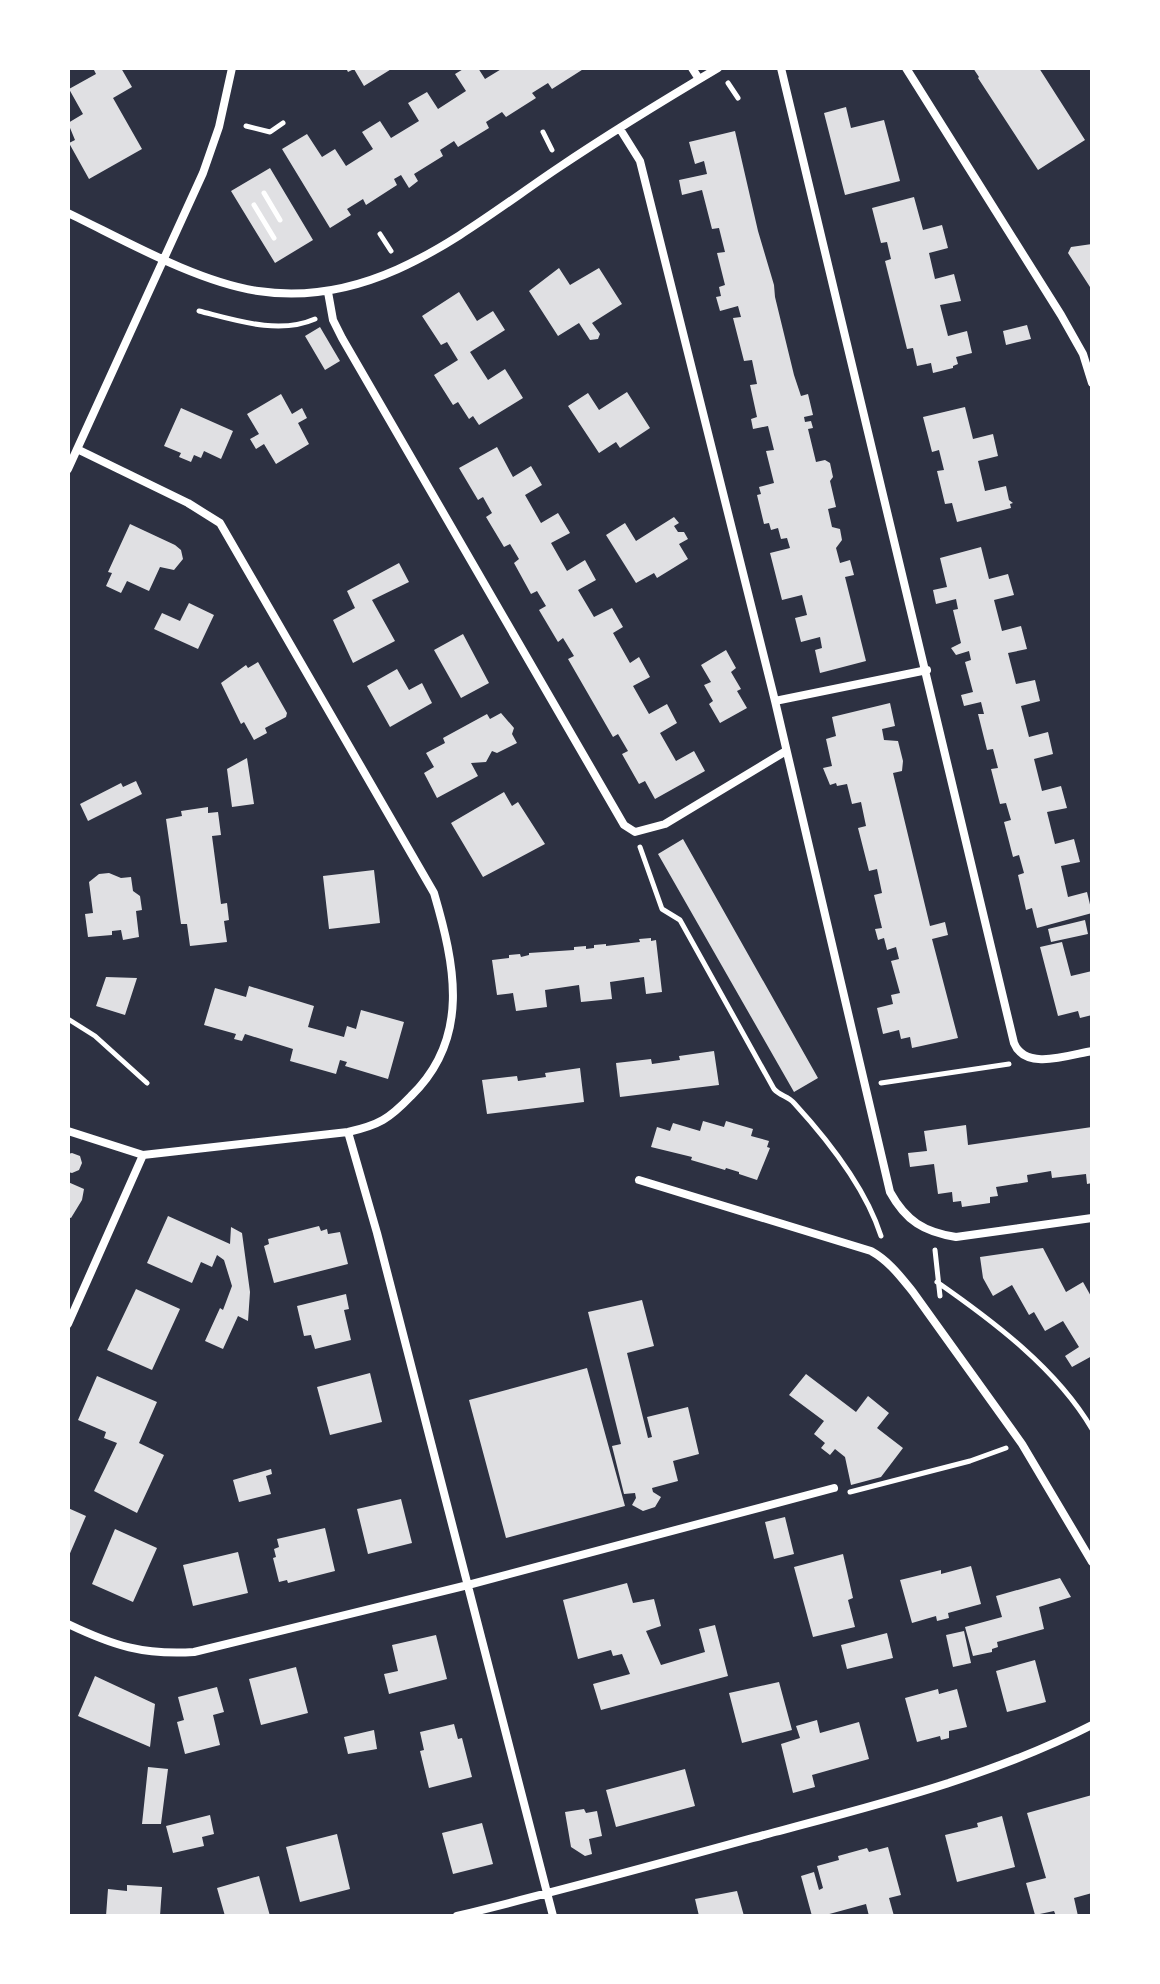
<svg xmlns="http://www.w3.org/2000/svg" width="1160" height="1984" font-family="Mulish,sans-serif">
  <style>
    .building { fill: #e0e0e3 }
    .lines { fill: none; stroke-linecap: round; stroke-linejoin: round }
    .path { stroke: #fff; stroke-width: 5 }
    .minor { stroke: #fff; stroke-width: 8 }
  </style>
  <rect width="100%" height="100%" fill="#2d3142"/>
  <!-- building -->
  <path class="building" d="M93 68H121L132 87 113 98 142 149 89 179 69 143 75 140 68 123 83 114 69 89 96 74Z
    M346 68H393L364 86 354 69 348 72Z
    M465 68H478L485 79 503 68H585L552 89 548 83 532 93 536 98 506 117 502 112 486 122 489 128 458 147 454 141 440 150 443 156 414 174 418 181 409 188 401 175 394 179 397 185 366 205 363 199 347 209 351 215 330 228 282 149 307 134 322 157 335 149 346 166 373 149 362 132 380 121 391 138 419 121 408 103 427 92 438 109 466 91 455 74Z
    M973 68H1039L1085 140 1038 170 978 78 979 77Z
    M846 107 851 128 884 120 900 181 845 195 824 113Z
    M735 131 758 231 774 285 775 297 794 375 801 396 808 394 813 415 804 417 805 422 811 421 813 428 808 429 816 462 825 460 830 463 833 477 830 481 836 507 828 509 832 527 840 529 842 540 836 548 840 563 850 560 854 575 845 577 866 661 820 673 815 650 822 648 820 637 801 642 795 618 807 615 802 595 782 600 770 553 790 548 787 538 781 539 778 528 771 530 769 523 764 524 757 495 761 494 759 487 774 483 766 451 774 450 768 426 753 429 751 419 757 417 750 385 757 384 752 360 744 361 733 318 741 317 738 306 720 311 716 297 721 296 719 287 725 285 717 253 725 252 719 228 712 229 702 190 682 195 679 180 707 174 704 161 695 164 689 142Z
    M270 168 313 240 275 263 231 191Z
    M914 197 923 230 942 225 948 248 929 253 935 279 954 274 961 301 940 305 948 336 967 331 972 353 956 357 958 364 953 366V368L933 373 931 363 917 366 913 348 907 349 885 261 891 259 887 242 881 243 872 208Z
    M1092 244V287H1090L1068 253 1071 247Z
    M559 268 570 285 599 268 622 304 592 323 600 334 598 339 590 340 579 323 558 336 529 291Z
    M459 292 477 321 493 311 505 330 470 352 488 380 505 369 523 398 479 425 473 416 469 419 458 402 453 405 434 375 458 360 447 342 441 345 422 316Z
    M1027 325 1031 339 1006 345 1003 331Z
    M320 327 340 361 325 370 305 336Z
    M627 392 650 428 620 448 616 442 599 453 568 406 588 393 599 410Z
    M281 394 292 414 302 408 307 418 298 423 309 444 276 464 264 444 256 449 250 439 259 434 247 414Z
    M965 407 973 439 993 434 998 456 978 461 985 491 1006 486 1009 500 1013 503 1010 504 1011 508 957 522 952 503 945 504 937 471 944 470 939 450 932 452 923 417Z
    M181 408 233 431 221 459 204 451 201 458 194 455 191 462 179 457 181 453 164 446Z
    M497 447 513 477 531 466 542 485 525 495 541 523 558 513 570 533 551 543 567 571 585 560 596 580 578 590 594 617 612 608 623 627 613 633 630 663 639 657 650 677 633 686 649 714 667 704 677 723 660 733 676 761 694 751 705 771 655 799 645 781 639 784 622 754 628 751 618 734 613 737 568 659 574 656 563 638 558 642 539 610 546 606 537 591 531 594 514 563 519 559 510 544 504 547 486 517 492 513 483 497 478 500 459 468Z
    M674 517 679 523 674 526 678 532H684L688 539 679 544 688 559 657 578 654 573 636 583 606 535 625 523 636 541Z
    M130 524 175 545 181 550 183 559 174 570 160 567 149 591 127 581 121 593 106 586 112 573 108 572Z
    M981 547 989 579 1008 574 1014 595 994 600 1002 631 1021 626 1027 649 1008 653 1016 684 1035 680 1040 701 1021 706 1029 737 1048 732 1053 754 1034 759 1042 791 1061 786 1067 808 1047 812 1055 844 1074 839 1080 862 1061 866 1068 897 1087 892 1092 913 1037 928 1032 908 1026 910 1018 875 1024 873 1019 855 1013 857 1004 822 1011 820 1006 803 1000 804 991 769 998 768 993 749 987 750 978 714H984L981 702 964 706 961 695 973 692 965 662 971 660 969 651 956 655 951 648 961 643 953 610 958 609 956 599 936 604 933 590 947 587 940 558Z
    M399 563 409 582 372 600 395 641 353 663 333 620 355 608 347 591Z
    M189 603 214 615 198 649 154 629 162 613 180 621Z
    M463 634 489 683 461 698 434 650Z
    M726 650 736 668 731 672 741 689 737 691 747 708 720 723 709 704 713 701 704 685 711 682 701 665Z
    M258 662 287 713 286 717 265 728 267 733 254 740 244 722 241 724 221 683 246 665 248 668Z
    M397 669 409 690 422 683 432 703 390 727 367 686Z
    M890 703 895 726 882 729 884 740 898 741 903 761 902 771 893 773 930 926 945 922 948 935 932 939 958 1038 912 1048 910 1037 901 1039 899 1030 883 1034 877 1008 893 1004 891 995 900 993 891 961 899 959 896 947 887 950 884 938 878 940 875 929 882 928 874 895 882 893 877 869 869 871 858 828 866 826 861 802 852 804 847 784 837 786 836 783 830 785 823 768 832 766 826 739 836 736 832 717Z
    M501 713 514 728 512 734 517 743 497 753 492 751 486 762 471 763 478 776 437 798 424 773 434 767 426 753 445 743 443 738 487 714 490 719Z
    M247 758 254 804 232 807 227 769Z
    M136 781 142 794 88 821 80 804 121 783 123 787Z
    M504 792 512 806 518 802 545 844 483 877 451 823Z
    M208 807V813L218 812 221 835 212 836 221 904 227 903 229 920 224 921 227 942 190 946 187 924H181L166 819 182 816 181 811Z
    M683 839 818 1078 794 1092 658 854Z
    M374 870 380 923 329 929 323 876Z
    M109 873 121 878 131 877 133 891 140 896 142 910 136 911 139 937 123 940 121 930 112 931V935L88 937 85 914 93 913 89 882 99 874Z
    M1085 920 1088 934 1051 942 1048 929Z
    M651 938V941L656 940 662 992 646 994 644 977 610 982 612 999 581 1002 579 985 545 990 547 1007 516 1011 513 993 497 995 492 960 509 958V955L520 954 521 957 529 955V953L574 950V947L586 946V949L594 948V945L606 944V946L640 942 639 939Z
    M1062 942 1071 976 1092 971V1015L1080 1018 1078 1011 1058 1016 1040 947Z
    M106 977 137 978 125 1015 96 1006Z
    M249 986 314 1006 308 1027 344 1037 347 1026 356 1029 361 1010 404 1022 388 1079 345 1066 347 1062 340 1060 336 1074 290 1061 293 1049 245 1034 242 1041 234 1039 236 1034 204 1025 215 988 246 997Z
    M714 1051 719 1085 620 1097 616 1063 651 1059 652 1064 680 1060 679 1056Z
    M580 1068 584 1102 487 1114 482 1080 517 1076 518 1081 546 1077 545 1073Z
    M703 1121 724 1127 726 1121 753 1129 751 1136 769 1141 767 1147 770 1148 757 1180 739 1174V1172L726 1168 725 1170 691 1160 692 1157 651 1147 657 1127 670 1131 673 1123 700 1131Z
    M966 1125 968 1145 1092 1127V1183L1087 1184 1086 1174 1052 1178 1051 1171 1027 1175 1028 1182 996 1187 998 1196 990 1197V1203L962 1207 961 1201 953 1202 952 1192 938 1194 934 1164 910 1167 908 1153 927 1151 924 1131Z
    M72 1153 80 1156 82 1163 79 1170 72 1173 68 1172V1154Z
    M68 1182 84 1189 82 1200 71 1218 68 1217Z
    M168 1216 230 1244 231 1227 242 1233 250 1292 248 1321 238 1316 223 1349 205 1341 220 1308 223 1310 232 1286 224 1260 217 1255 212 1267 201 1262 192 1283 147 1263Z
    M319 1226 321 1231 327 1229 328 1234 340 1232 348 1264 274 1283 264 1246 269 1244 268 1239Z
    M1043 1248 1066 1292 1083 1282 1092 1298V1356L1072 1367 1065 1356 1079 1347 1063 1321 1045 1331 1034 1312 1029 1315 1012 1285 993 1296 983 1278 980 1257Z
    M136 1289 180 1309 152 1370 107 1350Z
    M346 1294 349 1309 344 1310 351 1340 315 1349 311 1335 304 1336 297 1306Z
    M642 1300 654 1346 627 1353 648 1438 652 1437 647 1417 688 1407 699 1454 673 1461 678 1481 652 1488 653 1492 661 1497 655 1507 643 1511 632 1505 636 1498 635 1493 624 1494 612 1446 621 1444 588 1312Z
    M587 1368 625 1506 506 1538 469 1400Z
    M370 1373 382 1422 330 1435 317 1387Z
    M806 1374 856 1412 868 1396 889 1413 877 1428 903 1448 881 1477 851 1485 845 1457 835 1449 830 1455 821 1448 825 1443 814 1434 824 1421 789 1395Z
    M97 1376 157 1402 139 1443 164 1455 137 1513 94 1491 117 1443 104 1438 106 1432 78 1420Z
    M271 1469 272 1474 266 1476 271 1494 239 1502 233 1480Z
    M401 1499 412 1543 368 1554 357 1509Z
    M68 1508 86 1516 68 1558Z
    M785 1517 794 1554 774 1559 765 1522Z
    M325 1528 335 1571 288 1583 287 1580 279 1582 273 1558 276 1557 274 1549 279 1547 277 1539Z
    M115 1529 157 1548 133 1602 92 1584Z
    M238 1552 248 1593 193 1606 183 1565Z
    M843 1554 853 1598 848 1600 855 1627 813 1637 794 1567Z
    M971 1566 981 1604 948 1613 949 1618 937 1621 936 1616 912 1623 900 1580 941 1570V1574Z
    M1060 1578 1071 1597 1039 1607 1044 1629 997 1642 998 1647 992 1649V1652L973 1656 965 1627 1002 1617 996 1596Z
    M627 1583 633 1603 654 1599 661 1626 646 1631 661 1665 705 1652 699 1629 715 1625 728 1676 601 1710 593 1684 630 1674 622 1654 613 1656 611 1650 578 1659 563 1600Z
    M964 1631 971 1663 953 1667 946 1635Z
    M887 1633 893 1658 847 1669 841 1645Z
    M436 1635 447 1679 389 1694 384 1674 398 1671 392 1645Z
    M1035 1660 1046 1702 1007 1712 996 1671Z
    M296 1667 308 1713 261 1725 249 1679Z
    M95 1676 155 1704 150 1747 78 1716Z
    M779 1682 792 1730 742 1743 729 1693Z
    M217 1687 224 1712 213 1715 220 1745 185 1754 177 1722 184 1720 178 1697Z
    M938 1689 939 1694 957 1689 967 1727 949 1731V1738L941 1740 940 1736 917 1742 905 1698Z
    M817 1720 820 1733 859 1722 869 1759 812 1775 815 1787 793 1793 781 1744 800 1738 796 1726Z
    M454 1724 458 1739 462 1738 472 1777 429 1788 420 1751 424 1750 420 1732Z
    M374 1730 377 1749 348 1754 344 1737Z
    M148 1767 168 1769 161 1824H142Z
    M685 1769 695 1806 616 1827 606 1790Z
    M1092 1795V1893L1074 1898 1078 1916H1056L1054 1911 1035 1915 1026 1883 1046 1878 1027 1813Z
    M584 1809 586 1813 597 1811 602 1836 589 1839 592 1854 585 1856 571 1847 565 1812Z
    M210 1815 214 1834 202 1837 204 1846 173 1853 166 1826Z
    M1002 1816 1015 1867 957 1882 945 1835 978 1827 977 1823Z
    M482 1823 493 1864 453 1874 442 1833Z
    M337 1834 350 1889 300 1902 286 1847Z
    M888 1847 901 1895 889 1898 894 1916H869L866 1904 822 1916H812L801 1876 814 1872 819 1890 823 1888 817 1866 839 1860 838 1856 867 1848 869 1852Z
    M259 1876 270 1916H225L217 1888Z
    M127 1885 162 1887 160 1916H106L108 1889 127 1891Z
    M737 1891 744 1916H699L695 1899Z"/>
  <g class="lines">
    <!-- path -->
    <path class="path" d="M728 83 738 98
      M246 126 270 132 283 123
      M543 132 552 150
      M264 193 280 220
      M254 205 274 238
      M380 234 391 251
      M199 311C235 320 279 335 315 319
      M640 847 662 909 680 920 774 1089C780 1096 788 1096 794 1103 827 1139 866 1189 881 1236
      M68 1019 95 1036 147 1083
      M881 1083 1009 1064
      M935 1250 940 1296
      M937 1282C993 1321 1057 1369 1092 1429
      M850 1492 970 1461 1006 1448"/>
    <!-- minor -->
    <path class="minor" d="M692 68 699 79
      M781 68 1014 1043C1025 1071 1069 1055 1092 1051
      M906 68 1061 315 1083 354 1092 383
      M620 129 640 161 775 701 890 1192C906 1221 924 1232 956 1237L1092 1218
      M68 213C124 240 197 282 258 291 377 309 467 229 558 168 610 133 664 100 718 68
      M328 292 333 320 342 338 624 825 635 832 665 824 786 751
      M68 469 203 173 219 127 232 68
      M775 701 927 670
      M68 1131 143 1155 348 1132C379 1125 389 1119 411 1096 471 1038 455 965 434 893L220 523 188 503 77 449
      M348 1132 377 1233 553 1916
      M639 1180 871 1251C889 1261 900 1276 913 1292L1022 1444 1092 1562
      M68 1324 143 1155
      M68 1624C114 1646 143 1655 194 1652L468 1585 834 1488
      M457 1916C564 1890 669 1861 775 1832 884 1803 992 1776 1092 1725"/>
  </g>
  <!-- border -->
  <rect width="1160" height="1984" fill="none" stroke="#ffffff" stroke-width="140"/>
</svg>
